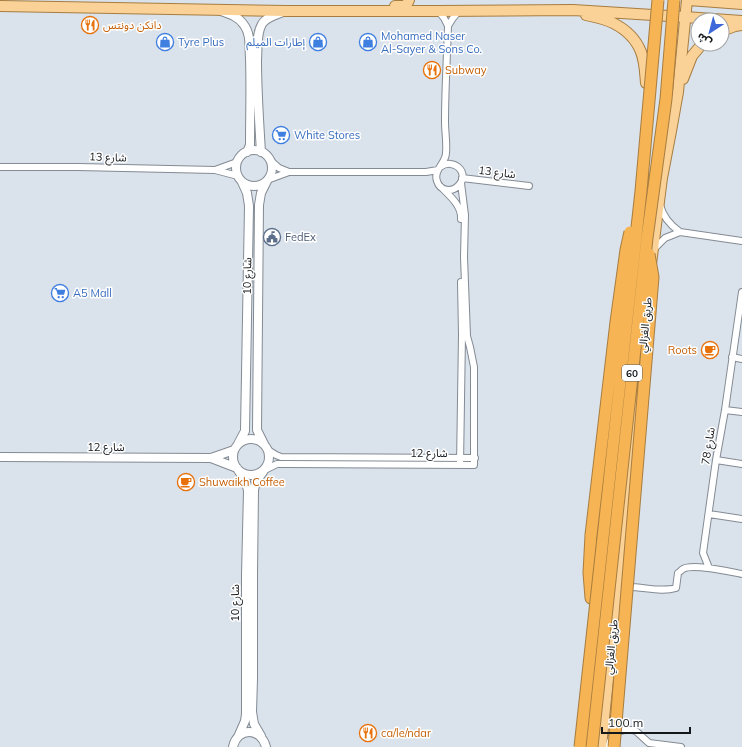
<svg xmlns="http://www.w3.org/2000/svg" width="742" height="747" font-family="Mulish,'Noto Sans Arabic',sans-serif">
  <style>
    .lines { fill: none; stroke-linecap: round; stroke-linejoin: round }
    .minor-casing { stroke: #848b94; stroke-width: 8 }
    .tertiary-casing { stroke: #848b94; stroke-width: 10 }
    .primary-casing { stroke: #a77d40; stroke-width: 12 }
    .motorway-casing { stroke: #a77d40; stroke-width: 13 }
    .minor { stroke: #fff; stroke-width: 6 }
    .tertiary { stroke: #fff; stroke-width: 8 }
    .primary { stroke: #fad298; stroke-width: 10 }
    .motorway { stroke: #f6b454; stroke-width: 11 }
    .motorway-bridge-casing { stroke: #a77d40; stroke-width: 13; stroke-linecap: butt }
    .motorway-bridge { stroke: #f6b454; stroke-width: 11 }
    .labels { text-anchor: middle; stroke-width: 3; stroke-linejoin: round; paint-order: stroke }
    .shield { fill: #fff; stroke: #5b5d5f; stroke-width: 1 }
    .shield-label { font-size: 10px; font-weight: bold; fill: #15181b }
    .food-label { font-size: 11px; fill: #c56008; stroke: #fff; text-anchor: start }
    .shop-label { font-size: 11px; fill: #366cbe; stroke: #fff; text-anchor: start }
    .street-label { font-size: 11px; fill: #15181b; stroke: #fff }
    .service-label { font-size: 11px; fill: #4e5e75; stroke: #fff; text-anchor: start }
  </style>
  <rect width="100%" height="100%" fill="#dae2eb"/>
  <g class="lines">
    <!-- minor casing -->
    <g class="minor-casing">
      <path id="minor" d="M438 11 444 18 448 26
        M271 161 279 168 289 172
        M0 167H78L215 170 238 176
        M440 167C454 157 470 173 459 185 452 193 440 191 437 181 433 170 446 163 446 153 447 142 445 132 445 122 445 90 447 58 448 26L453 18 459 11
        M215 170 237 162
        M462 178 529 186
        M270 179 289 172H426L438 170
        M441 187C450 196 462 206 461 219
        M660 205C663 217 670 225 680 232
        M654 249 665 238 680 232 742 241
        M732 357 742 359
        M725 410 742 412
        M268 450 276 455 281 457 475 458
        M716 460 742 464
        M460 465 462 335 461 282
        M265 470 277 464H284L474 465V367L470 347 467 336 464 257 465 215 461 183
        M709 514 742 519
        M709 568 703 553 716 460 725 410 742 292
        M625 587C642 586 660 593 676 588L678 573C680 572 681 570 683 569 693 563 730 572 742 574
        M608 747 612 736 616 732 624 730H633L637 732 649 743 681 747"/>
    </g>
    <!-- tertiary casing -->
    <g class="tertiary-casing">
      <path id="tertiary" d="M221 11C230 14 239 17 244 25 251 34 249 47 250 58 251 87 250 116 250 145L247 152
        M236 168a18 18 0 1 1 36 0a18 18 0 1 1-36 0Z
        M261 152C259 121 257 90 257 60 258 48 256 34 262 24 266 17 276 15 283 12
        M233 457a18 18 0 1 1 36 0a18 18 0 1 1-36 0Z
        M238 444 245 431 249 206 247 193 242 182
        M264 444 257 430 259 205 261 193 267 181
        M0 457 211 458 234 450
        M211 458 237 468
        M261 736 254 724 252 712 253 679V574L254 490C255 483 258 478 263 472
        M238 737 245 721 246 714V575L248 491 246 482 238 470
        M233 747C237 727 261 727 266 747"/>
    </g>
    <!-- primary casing -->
    <g class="primary-casing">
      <path id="primary" d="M689 0 742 4
        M0 6 287 11H438L573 10 685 17 742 21
        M395 6H403L407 4 409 0
        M586 15C595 17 605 19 613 23 625 29 636 39 641 52 645 62 645 73 646 83
        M722 31 735 26 742 25
        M683 79 692 56 702 44
        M651 264 662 178 671 131 678 92 687 0
        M601 747 639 379"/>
    </g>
    <!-- motorway casing -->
    <g class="motorway-casing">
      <path id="motorway" d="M591 598 589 573 591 535"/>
    </g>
    <!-- minor -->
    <use href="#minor" class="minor"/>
    <!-- tertiary -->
    <use href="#tertiary" class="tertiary"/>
    <!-- primary -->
    <use href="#primary" class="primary"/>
    <!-- motorway -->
    <use href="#motorway" class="motorway"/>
    <!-- motorway-bridge casing -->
    <g class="motorway-bridge-casing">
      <path id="motorway-bridge" d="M591 535 616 322 626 250 630 232
        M580 747 641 191 658 0
        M592 747 647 238 666 99 674 0
        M614 747 653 277 649 254"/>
    </g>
    <!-- motorway-bridge -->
    <use href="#motorway-bridge" class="motorway-bridge"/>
  </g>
  <!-- icons -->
  <defs>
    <g id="restaurant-ring" transform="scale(0.9)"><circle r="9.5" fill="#fff" stroke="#e8710a" stroke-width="1.5"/><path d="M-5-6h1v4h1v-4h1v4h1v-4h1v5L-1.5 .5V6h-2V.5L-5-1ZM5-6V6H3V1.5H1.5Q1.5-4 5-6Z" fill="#e8710a"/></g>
    <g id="shop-ring" transform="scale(0.9)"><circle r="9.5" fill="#fff" stroke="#3f7fe0" stroke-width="1.5"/><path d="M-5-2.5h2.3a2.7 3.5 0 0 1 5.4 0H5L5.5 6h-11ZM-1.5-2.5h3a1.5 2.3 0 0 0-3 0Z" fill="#3f7fe0"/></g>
    <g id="supermarket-ring" transform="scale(0.9)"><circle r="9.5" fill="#fff" stroke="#3f7fe0" stroke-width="1.5"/><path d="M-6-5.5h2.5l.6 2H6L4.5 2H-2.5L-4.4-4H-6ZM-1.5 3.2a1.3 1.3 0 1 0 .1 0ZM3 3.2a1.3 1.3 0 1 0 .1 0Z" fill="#3f7fe0"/></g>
    <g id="civic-ring" transform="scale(0.9)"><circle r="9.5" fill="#fff" stroke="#5c6f8a" stroke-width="1.5"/><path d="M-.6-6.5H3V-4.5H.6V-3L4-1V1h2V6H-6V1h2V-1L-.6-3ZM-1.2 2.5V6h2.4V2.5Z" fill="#5c6f8a"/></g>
    <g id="cafe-ring" transform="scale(0.9)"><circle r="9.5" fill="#fff" stroke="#e8710a" stroke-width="1.5"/><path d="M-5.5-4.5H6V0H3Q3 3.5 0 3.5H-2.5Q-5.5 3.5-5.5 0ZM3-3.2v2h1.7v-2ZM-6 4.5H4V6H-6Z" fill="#e8710a"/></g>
  </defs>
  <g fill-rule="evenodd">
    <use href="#restaurant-ring" x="90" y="25"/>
    <use href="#shop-ring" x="165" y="42"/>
    <use href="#shop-ring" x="318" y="42"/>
    <use href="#shop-ring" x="368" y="42"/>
    <use href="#restaurant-ring" x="432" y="70"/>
    <use href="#supermarket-ring" x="281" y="135"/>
    <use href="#civic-ring" x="272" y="237"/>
    <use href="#supermarket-ring" x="60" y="293"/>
    <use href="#cafe-ring" x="710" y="350"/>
    <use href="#cafe-ring" x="186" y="482"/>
    <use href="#restaurant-ring" x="368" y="733"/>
  </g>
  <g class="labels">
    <!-- shield labels -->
    <rect class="shield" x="622" y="365" width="20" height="16" rx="3"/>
    <g class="shield-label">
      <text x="632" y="377">60</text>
    </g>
    <!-- food labels -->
    <g class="food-label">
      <text x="103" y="29">دانكن دونتس</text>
      <text x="445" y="74">Subway</text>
      <text x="697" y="354" text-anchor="end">Roots</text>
      <text x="199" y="486">Shuwaikh Coffee</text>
      <text x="381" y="737">ca/le/ndar</text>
    </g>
    <!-- shop labels -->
    <g class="shop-label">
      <text x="381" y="40">Mohamed Naser<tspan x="381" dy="13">Al-Sayer &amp; Sons Co.</tspan></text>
      <text x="178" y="46">Tyre Plus</text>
      <text x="305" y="46" text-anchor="end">إطارات الميلم</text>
      <text x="294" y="139">White Stores</text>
      <text x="73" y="297">A5 Mall</text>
    </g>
    <!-- street labels -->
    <g class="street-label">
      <text transform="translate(108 157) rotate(2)" y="4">شارع 13</text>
      <text transform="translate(497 172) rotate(7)" y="4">شارع 13</text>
      <text transform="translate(247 276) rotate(-89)" y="4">شارع 10</text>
      <text transform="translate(645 325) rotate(-84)" y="4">طريق الغزالي</text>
      <text transform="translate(708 446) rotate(-81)" y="4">شارع 78</text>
      <text x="106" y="451">شارع 12</text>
      <text x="429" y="457">شارع 12</text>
      <text transform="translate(235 603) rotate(-90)" y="4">شارع 10</text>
      <text transform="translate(611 647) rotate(-84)" y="4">طريق الغزالي</text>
    </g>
    <!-- service labels -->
    <g class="service-label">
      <text x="285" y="241">FedEx</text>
    </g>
  </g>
  <!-- north arrow -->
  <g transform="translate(710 32) rotate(216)"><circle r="19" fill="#ffffff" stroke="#a1a3a4"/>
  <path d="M0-3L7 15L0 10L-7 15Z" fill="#3e67d9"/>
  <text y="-6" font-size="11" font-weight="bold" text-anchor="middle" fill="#15181b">ش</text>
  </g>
  <!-- scale -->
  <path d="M602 727v6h88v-6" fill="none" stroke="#15181b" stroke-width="2"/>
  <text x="608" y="727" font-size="12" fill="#15181b" stroke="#ffffff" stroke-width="3" paint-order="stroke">100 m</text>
</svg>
